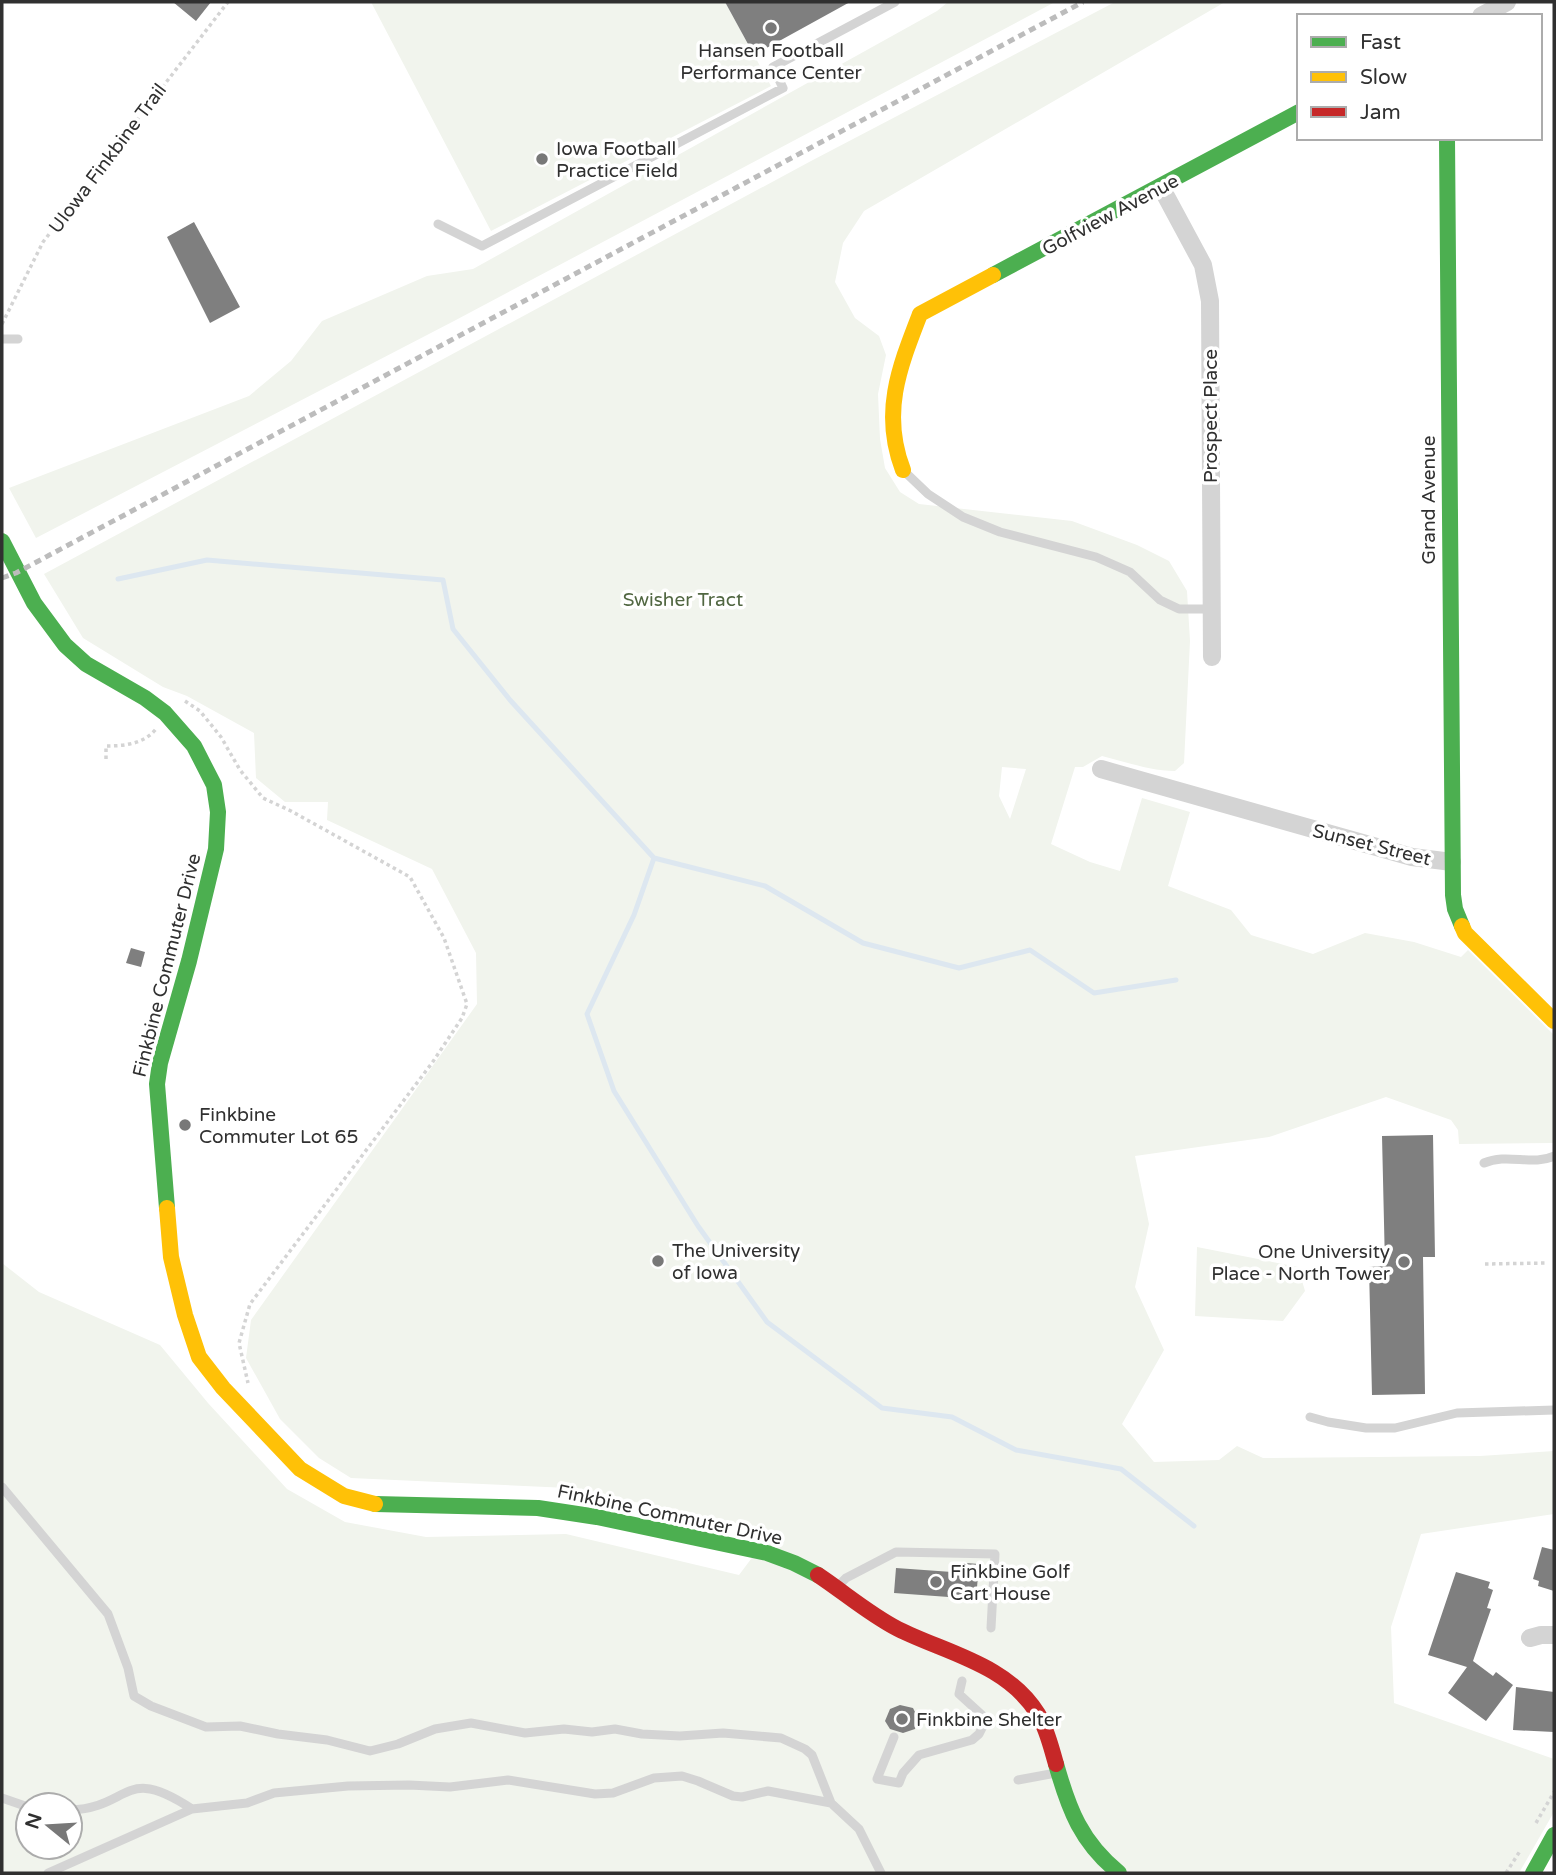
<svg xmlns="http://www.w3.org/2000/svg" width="1556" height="1875" font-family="'Varela Round',sans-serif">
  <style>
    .green { fill: #f1f4ed; fill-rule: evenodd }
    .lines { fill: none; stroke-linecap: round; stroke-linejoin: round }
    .stream { stroke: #dde7f0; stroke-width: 5 }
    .building { fill: #7f7f7f }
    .path { stroke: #d4d4d4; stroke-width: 3.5; stroke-dasharray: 3.5 3.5; stroke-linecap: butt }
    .lane { stroke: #d4d4d4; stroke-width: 9 }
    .street { stroke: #d4d4d4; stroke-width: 18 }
    .fast { stroke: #4caf50; stroke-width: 16 }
    .slow { stroke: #ffc107; stroke-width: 16 }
    .jam { stroke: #c62828; stroke-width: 16 }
    .rail { stroke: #bcbcbc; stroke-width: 5; stroke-dasharray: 7 5; stroke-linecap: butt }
    .poi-dot { fill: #787878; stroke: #fff; stroke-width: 2.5 }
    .labels { text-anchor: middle; stroke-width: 7; stroke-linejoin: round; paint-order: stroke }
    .poi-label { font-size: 19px; fill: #303030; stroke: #fff; text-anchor: start }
    .street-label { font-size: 19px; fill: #303030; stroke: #fff }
    .park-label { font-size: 19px; fill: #516742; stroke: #fff }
  </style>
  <rect width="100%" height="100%" fill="#fff"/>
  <!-- green -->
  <path class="green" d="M371 2H725L771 86 491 231Z
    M948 2H1055L454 321 36 538 9 488 249 396 291 361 322 321 427 276 473 269 937 11Z
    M1115 2H1225L864 211 843 243 835 282 855 318 879 336 886 355 878 394 880 439 885 468 900 492 919 504 1072 521 1137 545 1169 561 1187 591 1190 641 1184 763 1175 771C1151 771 1126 762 1102 756L1083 767H1075L1051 844 1090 862 1120 871 1142 798 1190 812 1168 886 1231 910 1251 935 1313 954 1365 933 1414 942 1461 957 1468 950 1554 1035V1143L1459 1144 1458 1130 1451 1120 1386 1097 1269 1137 1135 1156 1149 1224 1135 1287 1164 1350 1122 1424 1154 1462 1219 1460 1237 1446 1263 1458 1480 1456 1554 1451V1514L1421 1534 1391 1627 1394 1703 1554 1759V1812L1519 1873H2V1263L39 1292 160 1345 208 1403 287 1489 345 1522 426 1537 566 1534 739 1575 769 1535 745 1525 568 1488 351 1478 319 1458 280 1419 246 1358 251 1320 477 1004 476 953 432 869 327 820 328 802H285L256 778 254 733 187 696 163 687 83 638 44 574 811 161ZM1002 767 1026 769 1010 819 999 796ZM28 1805H70V1847H28Z
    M1197 1247 1298 1267 1305 1291 1283 1321 1195 1316Z"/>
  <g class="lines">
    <!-- stream -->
    <path class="stream" d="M118 579 207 560 443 580 453 629 510 700 654 858 634 915 587 1014 614 1091 698 1226 767 1322 882 1408 952 1417 1016 1450 1121 1469 1194 1526
      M654 858 765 886 863 943 959 968 1030 950 1094 993 1176 980"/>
  </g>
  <!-- building -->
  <path class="building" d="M173 2H211L196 21Z
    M725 2H850L754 55Z
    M194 222 240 307 210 323 167 237Z
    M131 948 145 952 141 967 126 963Z
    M1433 1135 1435 1257H1423L1425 1394 1372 1395 1369 1267 1385 1266 1382 1136Z
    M1542 1547 1554 1550V1591L1538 1586 1539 1581 1533 1579Z
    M953 1562 979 1564 976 1599 894 1593 896 1568 952 1572Z
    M1456 1572 1490 1582 1488 1588 1493 1590 1487 1608 1491 1609 1473 1661 1493 1676 1496 1672 1513 1685 1486 1721 1448 1693 1467 1667 1428 1655Z
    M1516 1687 1554 1692V1732L1513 1730Z
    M900 1705 913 1708 918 1718 915 1729 903 1733 890 1729 885 1721 890 1709Z"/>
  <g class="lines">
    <!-- path -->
    <path class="path" d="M2 324 43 242 228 2
      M185 701 200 711 221 737 240 770 263 798 291 811 410 877 444 938 467 1004 462 1018 432 1063 250 1304 239 1343 248 1383
      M106 759V746C124 746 144 744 156 729
      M1485 1264 1547 1263
      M1536 1823 1554 1792
      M1506 1873 1520 1851"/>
    <!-- lane -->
    <path class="lane" d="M438 224 482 246 783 88 773 67 895 2
      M2 339H18
      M905 472 928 494 963 517 1000 532 1096 557 1130 572 1160 600 1179 609H1211
      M1484 1163C1507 1153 1533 1166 1554 1156
      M1310 1417 1328 1422 1366 1428H1395L1457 1413 1554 1410
      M2 1487 108 1614 128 1668 134 1696 151 1706 206 1727 240 1726 278 1734 327 1740 370 1751 398 1744 435 1729 471 1723 525 1733 564 1729 592 1732 615 1729 642 1734 680 1736 723 1733 781 1738 805 1749 812 1755 831 1803
      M837 1587 846 1578 896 1552 995 1554 991 1628
      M894 1737 877 1779 899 1783 903 1773 919 1755 972 1740 979 1734 984 1724 982 1715 959 1694 962 1681
      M1018 1780 1056 1773
      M2 1798 28 1807
      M70 1810C131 1808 123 1763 192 1809
      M48 1873 192 1809 247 1803 274 1793 348 1786 409 1785 450 1787 508 1780 595 1794 613 1793 654 1778 682 1776 698 1781 733 1796 742 1797 768 1791 831 1803 859 1829 881 1873"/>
    <!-- street -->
    <path class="street" d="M1481 16 1507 2
      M1161 187 1203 265 1210 301 1212 657
      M1101 769 1412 857 1452 862
      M1530 1638 1541 1635H1554"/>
    <!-- fast -->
    <path class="fast" d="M1447 138 1453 895 1455 909 1462 926
      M993 275 1299 112
      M2 541 34 603 65 645 86 664 145 698 165 713 194 746 214 785 218 812 216 849 189 961 160 1063 157 1084 167 1208
      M375 1504 538 1508 597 1517 767 1553 794 1563 818 1575
      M1056 1764C1069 1810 1081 1842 1119 1873
      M1533 1873 1554 1835"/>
    <!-- slow -->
    <path class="slow" d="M903 470C881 413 899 368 920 314L993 275
      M1462 926 1465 933 1554 1021
      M167 1208 171 1257 185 1315 199 1357 223 1388 300 1469 344 1496 375 1504"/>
    <!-- jam -->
    <path class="jam" d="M818 1575C845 1593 869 1614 898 1629 946 1653 1007 1664 1038 1714 1047 1729 1051 1747 1056 1764"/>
    <!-- rail -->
    <path class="rail" d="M2 578 16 573 1083 2"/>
  </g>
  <!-- markers -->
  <g class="poi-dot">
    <circle cx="771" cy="28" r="7"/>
    <circle cx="542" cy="159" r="7"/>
    <circle cx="185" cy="1125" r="7"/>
    <circle cx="658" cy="1261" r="7"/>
    <circle cx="1404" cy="1262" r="7"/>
    <circle cx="936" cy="1582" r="7"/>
    <circle cx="902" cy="1719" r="7"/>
  </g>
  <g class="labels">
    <!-- poi labels -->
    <g class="poi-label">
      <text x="771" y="57" text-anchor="middle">Hansen Football<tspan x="771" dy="22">Performance Center</tspan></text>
      <text x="556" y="155">Iowa Football<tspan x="556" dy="22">Practice Field</tspan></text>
      <text x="199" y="1121">Finkbine<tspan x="199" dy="22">Commuter Lot 65</tspan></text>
      <text x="672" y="1257">The University<tspan x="672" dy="22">of Iowa</tspan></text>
      <text x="1390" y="1258" text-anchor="end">One University<tspan x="1390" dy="22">Place - North Tower</tspan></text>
      <text x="950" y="1578">Finkbine Golf<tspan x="950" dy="22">Cart House</tspan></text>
      <text x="916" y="1726">Finkbine Shelter</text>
    </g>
    <!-- street labels -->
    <g class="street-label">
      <text transform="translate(107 158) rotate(-53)" y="7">UIowa Finkbine Trail</text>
      <text transform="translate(1110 214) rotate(-28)" y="7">Golfview Avenue</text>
      <text transform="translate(1210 416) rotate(-90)" y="7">Prospect Place</text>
      <text transform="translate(1428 500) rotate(-90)" y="7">Grand Avenue</text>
      <text transform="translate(1372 844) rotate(14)" y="7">Sunset Street</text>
      <text transform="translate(166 965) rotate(-76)" y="7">Finkbine Commuter Drive</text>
      <text transform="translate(670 1514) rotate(12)" y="7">Finkbine Commuter Drive</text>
    </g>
    <!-- park labels -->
    <g class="park-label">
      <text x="683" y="606">Swisher Tract</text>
    </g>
  </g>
  <!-- border -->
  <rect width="1556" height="1875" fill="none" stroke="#303030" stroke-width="7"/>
  <!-- legend -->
  <rect x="1297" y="14" width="245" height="126" fill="#ffffff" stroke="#acacac" stroke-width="2"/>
  <rect x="1311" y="37" width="35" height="10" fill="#4caf50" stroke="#acacac" stroke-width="2"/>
  <text x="1360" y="49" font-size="21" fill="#303030">Fast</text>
  <rect x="1311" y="72" width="35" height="10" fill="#ffc107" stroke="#acacac" stroke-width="2"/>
  <text x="1360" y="84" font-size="21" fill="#303030">Slow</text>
  <rect x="1311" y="107" width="35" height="10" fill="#c62828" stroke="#acacac" stroke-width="2"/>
  <text x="1360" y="119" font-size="21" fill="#303030">Jam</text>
  <!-- north arrow -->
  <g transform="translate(49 1826) rotate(288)"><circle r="33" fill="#ffffff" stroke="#acacac" stroke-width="2"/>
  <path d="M0-5L12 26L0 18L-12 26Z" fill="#787878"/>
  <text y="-10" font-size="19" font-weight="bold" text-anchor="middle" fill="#303030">N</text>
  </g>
</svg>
